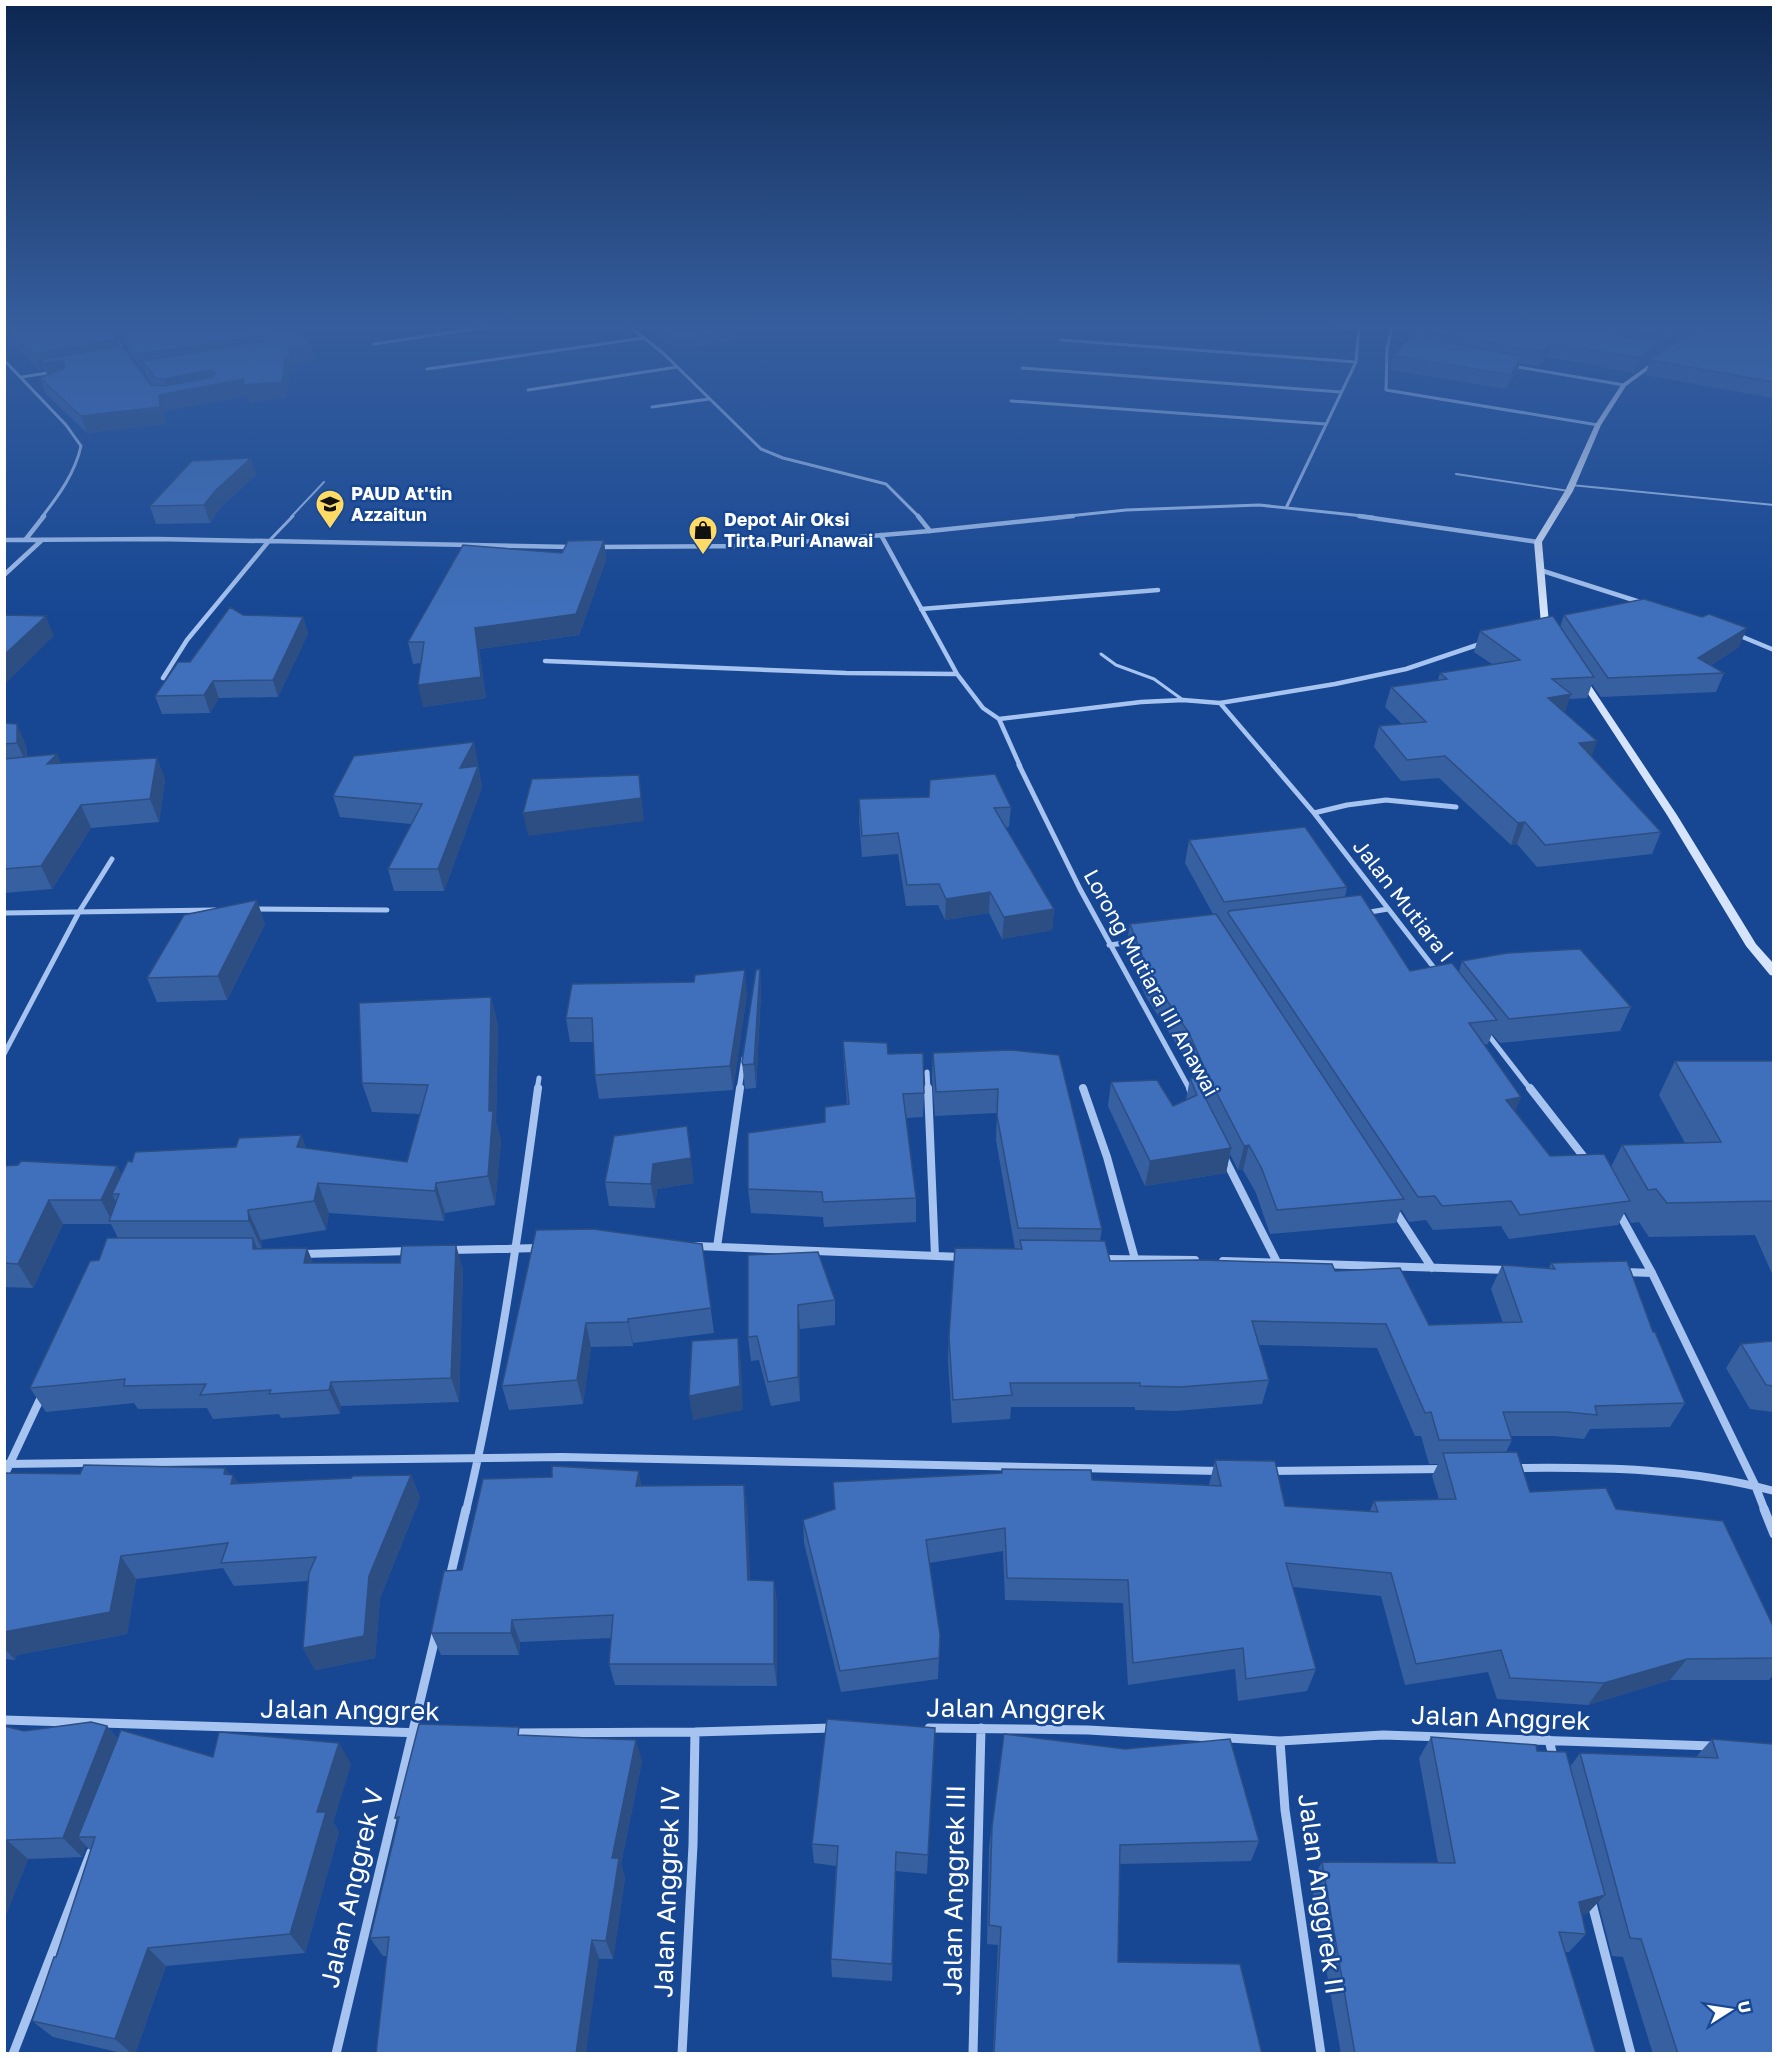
<svg xmlns="http://www.w3.org/2000/svg" width="1778" height="2058" font-family="'Golos Text',sans-serif">
  <style>
    .lines { fill: none; stroke-linecap: round; stroke-linejoin: round }
    .lane-far1 { stroke: #a7c4f0; stroke-width: 2 }
    .lane { stroke: #a7c4f0; stroke-width: 3 }
    .street-far4 { stroke: #a7c4f0; stroke-width: 3 }
    .street-far3 { stroke: #a7c4f0; stroke-width: 4.5 }
    .street-far2 { stroke: #a7c4f0; stroke-width: 5 }
    .street-far1 { stroke: #a7c4f0; stroke-width: 8 }
    .street { stroke: #a7c4f0; stroke-width: 9 }
    .secondary { fill: #d5e4fb; fill-rule: evenodd }
    .wall { fill: #3760a1; fill-rule: evenodd }
    .shaded-wall { fill: #2d4e83 }
    .building { fill: #4070bb; stroke: #2d4e83; stroke-width: 1.5 }
    .labels { text-anchor: middle; stroke-width: 5; stroke-linejoin: round; paint-order: stroke }
    .far-poi-label { font-size: 18px; font-weight: bold; fill: #fff; stroke: #174793; text-anchor: start }
    .street-label { font-size: 21px; fill: #fff; stroke: #174793 }
    .near-street-label { font-size: 26px; fill: #fff; stroke: #174793 }
  </style>
  <rect width="100%" height="100%" fill="#174793"/>
  <g class="lines">
    <!-- lane-far1 -->
    <path class="lane-far1" d="M1456 474 1569 491
      M1571 485 1774 505
      M291 517 324 482"/>
    <!-- lane -->
    <path class="lane" d="M268 542 293 516
      M1101 654 1116 665 1154 679 1183 700"/>
    <!-- street-far4 -->
    <path class="street-far4" d="M106 325 124 351
      M628 325 664 354 761 449 783 458 886 484 919 517
      M1324 325 1359 328
      M1392 325 1387 349 1386 390 1598 425
      M1061 340 1356 362
      M374 344 500 325
      M4 360 66 425 81 446C75 473 59 495 42 517
      M1512 366 1624 385
      M1022 368 1341 392
      M427 369 644 338
      M22 377 53 372
      M528 390 677 367
      M1011 401 1326 424
      M652 407 709 399
      M1287 506 1356 362 1359 325
      M1059 517 1126 510 1259 505 1373 517"/>
    <!-- street-far3 -->
    <path class="street-far3" d="M918 516 930 531
      M1359 516 1538 542
      M881 535 957 674 983 708 999 719 1141 702 1183 700 1220 703 1335 684 1406 669 1483 643
      M26 539 44 516
      M4 540 157 539 571 547
      M599 547 752 546 930 531 1073 516
      M1540 570 1643 603
      M4 575 42 540
      M921 609 1158 590
      M1738 635 1774 650
      M545 661 846 673 957 674
      M163 678 187 640 268 542
      M1220 703 1274 766
      M999 719 1020 766"/>
    <!-- street-far2 -->
    <path class="street-far2" d="M1019 765 1080 889 1190 1090
      M1273 765 1314 813 1438 973
      M1314 813 1347 805 1386 800 1456 807
      M253 909 387 910
      M4 913 215 910
      M1364 913 1388 909
      M1109 945 1134 942
      M1486 1032 1531 1090
      M4 1054 79 912 112 859
      M927 1072 928 1090
      M1083 1087 1084 1090
      M537 1090 539 1078
      M739 1090 744 1058"/>
    <!-- street-far1 -->
    <path class="street-far1" d="M928 1088 935 1256
      M1083 1088 1107 1157 1135 1259
      M1190 1088 1191 1091
      M1530 1088 1587 1161
      M1224 1157 1277 1262
      M1395 1211 1432 1268
      M1619 1213 1652 1273 1755 1485 1765 1511
      M696 1246 961 1257
      M717 1247 740 1088
      M450 1250 539 1248
      M303 1254 410 1251
      M1103 1259 1195 1260
      M1223 1261 1507 1270
      M1625 1272 1652 1273
      M4 1464 562 1457 1220 1471
      M1515 1468C1603 1467 1689 1468 1774 1491
      M1269 1471 1442 1469
      M4 1476 42 1395
      M466 1511C499 1372 519 1230 538 1088"/>
    <!-- street -->
    <path class="street" d="M1764 1509 1774 1534
      M450 1577 466 1509
      M4 1720 424 1733
      M929 1728 1088 1730 1280 1741 1383 1735 1713 1746
      M515 1733 695 1732 832 1728
      M1549 1740 1554 1760
      M1280 1741 1285 1810 1321 2054
      M1591 1900 1631 2054
      M13 2054 91 1852
      M336 2054 436 1634
      M682 2054 693 1845 695 1732
      M973 2054 981 1728"/>
    <!-- secondary -->
    <path class="secondary" d="M1658 358 1663 359 1626 386 1601 425 1573 491 1542 542 1549 624 1555 632 1548 634 1541 624 1534 542 1565 491 1595 425 1621 385Z
      M1581 674 1585 677 1677 815 1756 944 1774 964V976L1770 975 1746 946 1667 815 1577 677Z"/>
  </g>
  <!-- wall -->
  <path class="wall" d="M4 325 120 346 151 385H153L147 377 145 370H143L125 345 123 338H120L111 325H297L310 345 314 361 293 364 295 373 289 374 286 398 248 402 246 396 164 411 166 424 87 433 46 394 40 378 47 375 45 369 40 370 4 337Z
    M638 325H738L743 329 744 338 677 350 655 334H652Z
    M1421 325H1773V398L1645 375 1650 361 1634 373 1548 357 1539 366 1520 363 1518 370 1507 389 1390 370 1393 356ZM1657 351 1662 352 1655 357Z
    M251 458 256 475 220 508 210 523 156 524 150 506Z
    M604 540 606 560 579 635 479 649 486 698 423 707 421 663 413 664 408 642Z
    M243 615 303 617 308 634 278 697 219 698 210 713 162 714 155 696 190 662Z
    M1564 615 1739 647 1711 665 1724 673 1716 692 1601 697 1592 684 1587 698 1569 699 1565 712 1591 757 1661 832 1652 854 1537 867 1517 844 1511 845 1439 778 1401 781 1374 747 1379 726 1402 724 1385 707 1391 687 1438 680 1440 673 1492 664 1474 652 1480 631 1560 627Z
    M4 723 26 745 27 757 57 754 61 764 157 758 165 780 159 822 91 828 52 889 4 893Z
    M478 763 477 766H478L482 787 444 891H394L388 869 411 824 340 817 333 796Z
    M859 799 1011 807 1009 827 1005 828 1054 909 1052 930 1002 939 989 913 945 920 938 905 906 906 898 854 862 857 859 820Z
    M1189 840 1347 887 1345 897 1410 971 1459 972 1462 961 1631 1007 1620 1031 1500 1043 1492 1034 1488 1044 1484 1045 1521 1097 1515 1111 1550 1156 1611 1167 1622 1145 1685 1143 1659 1095 1675 1061H1773V1276L1755 1235 1649 1237 1639 1222 1631 1223 1625 1212 1618 1225 1509 1239 1501 1226 1433 1230 1426 1220 1409 1222 1401 1209 1396 1223 1270 1234 1256 1193 1243 1170H1238L1230 1154 1226 1173 1145 1186 1108 1106 1111 1082 1173 1106 1186 1100 1190 1078H1194L1185 1057 1146 997 1126 948 1130 924 1213 914 1185 863Z
    M265 924 227 1000 157 1002 147 978Z
    M760 969 761 993 756 1088 745 1089 742 1062Z
    M747 994 733 1090 599 1099 595 1075 593 1042H570L566 1018Z
    M491 997 498 1026 496 1123 501 1140 495 1205 445 1213 444 1221 329 1213 326 1230 261 1240 262 1249 307 1248 313 1263 463 1269 459 1402 341 1406 340 1414 281 1418 279 1414 213 1419 207 1408 138 1409 134 1403 46 1412 30 1388 99 1260 118 1238 111 1224H63L33 1288 4 1287V1166H117L121 1174 132 1162 236 1147 301 1135 306 1148 407 1162 420 1114 372 1112 362 1083Z
    M843 1041 888 1054 924 1093 923 1117 906 1118 916 1198V1222L824 1227 823 1217 751 1213 748 1189 825 1122 847 1104 844 1065Z
    M1010 1050 1102 1229 1100 1241 1110 1261 1335 1271 1429 1325 1503 1323 1491 1289 1502 1265 1549 1268 1551 1263 1653 1332 1685 1403 1670 1427 1590 1429 1584 1439 1554 1436H1511L1512 1440 1506 1452 1530 1492 1616 1509 1773 1626V1675L1769 1680H1670L1588 1705 1497 1699 1488 1672 1405 1685 1381 1596 1293 1587 1316 1669 1307 1691 1238 1701 1235 1669 1128 1685 1123 1603 1005 1600 1003 1551 929 1563 940 1635 938 1679 841 1692 804 1543 803 1520 1002 1473V1469L1092 1480 1209 1485 1215 1460 1285 1506 1370 1511 1374 1501 1439 1499 1432 1476 1438 1464H1429L1421 1436H1415L1377 1348 1259 1345 1269 1380 1262 1404 1175 1411 1135 1410V1407H1011L1010 1419 952 1423 948 1361 949 1337 1015 1249 996 1140 997 1113 935 1116 932 1077 933 1053Z
    M605 1182 694 1183 657 1189 655 1208 609 1206Z
    M536 1230 702 1244 714 1333 633 1343V1346L591 1347 583 1404 509 1410 502 1386Z
    M748 1255 835 1300V1325L800 1329V1401L771 1406 759 1360 751 1361 748 1337Z
    M1773 1341V1412L1750 1409 1726 1368 1741 1344Z
    M225 1468 229 1474 238 1483 411 1475 420 1498 380 1598 375 1658 315 1670 303 1648 308 1581 234 1586 223 1568 136 1579 127 1634 17 1655 15 1660 4 1659V1473L80 1474Z
    M744 1485 747 1508 750 1581H774L777 1604V1686L615 1685 609 1664 611 1638 520 1642 519 1655H441L431 1633 462 1570 642 1486Z
    M4 1726 24 1731 107 1726 117 1738 213 1757 351 1764 333 1822 339 1832 305 1953 166 1966 135 2054H126L53 2037 32 2021 56 1957 91 1851 86 1846 82 1857 28 1859 4 1920Z
    M935 1728 927 1874 896 1871 892 1981 832 1977 831 1959 836 1866 814 1863 812 1844Z
    M1004 1734 1259 1841 1251 1861 1119 1864 1118 1962 1262 2054H993L998 1945 987 1944 989 1847Z
    M522 1735 642 1761 621 1864 625 1878 613 1959 383 1956 370 1938 398 1823 395 1818Z
    M1431 1737 1537 1751 1570 1767 1580 1753 1696 1757 1712 1739 1773 1744V2054H1653L1623 1957 1612 1956 1598 1902 1587 1914 1582 1915 1586 1934 1569 1952H1565L1596 2054H1341L1311 1882 1322 1862 1438 1863 1419 1758Z"/>
  <!-- shaded-wall -->
  <path class="shaded-wall" d="M116 325H224L120 330 123 338H120Z
    M651 325H654L655 334H652Z
    M1697 325H1711L1693 335Z
    M1689 326 1684 340 1663 352 1668 338Z
    M743 329 744 338 677 350 676 340Z
    M264 336 268 351 142 361 145 370H143L137 354Z
    M118 339 123 355 68 377 50 379 44 363 41 360 45 369 40 370 34 354Z
    M1552 343 1548 357 1539 366 1543 352Z
    M1659 343 1654 358 1634 373 1638 358Z
    M310 345 314 361 293 364 295 373 289 374 286 398 248 402 246 396 164 411 166 424 87 433 81 416 159 395 168 393 164 379 212 370 216 384 285 358 288 348Z
    M1521 356 1518 370 1507 389 1511 375Z
    M251 458 256 475 220 508 210 523 204 505 215 491Z
    M604 540 606 560 579 635 479 649 486 698 423 707 418 685 475 628Z
    M46 616 54 636 4 685V655Z
    M303 617 308 634 278 697 273 680Z
    M1747 628 1739 647 1696 674 1698 658Z
    M213 681 219 698 210 713 204 695Z
    M1571 694 1564 715 1548 698Z
    M17 724 26 745 27 765 17 743Z
    M1597 741 1590 762 1579 743Z
    M474 742 478 763 464 789 460 768Z
    M57 754 66 776 47 764Z
    M157 758 165 780 159 822 150 799Z
    M478 766 482 787 444 891 438 869Z
    M639 775 644 821 528 836 523 813Z
    M81 805 91 828 52 889 41 866Z
    M1525 822 1517 844 1511 845 1518 823Z
    M990 892 989 913 945 920 946 899Z
    M257 900 265 924 227 1000 218 976Z
    M1054 909 1052 930 1002 939 1004 917Z
    M760 969 761 993 756 1088 754 1064Z
    M745 970 747 994 733 1090 730 1066Z
    M491 997 498 1026 496 1123 501 1140 495 1205 488 1176Z
    M1521 1097 1511 1121 1506 1100Z
    M301 1135 312 1165 297 1147Z
    M1249 1145 1243 1170H1238L1244 1146Z
    M1231 1148 1226 1173 1145 1186 1150 1161Z
    M691 1158 694 1183 657 1189 655 1208 651 1184 653 1164Z
    M117 1166 130 1190 119 1194H112L120 1211 112 1221 101 1200Z
    M318 1183 329 1213 326 1230 314 1201Z
    M436 1183 445 1213 444 1221 435 1191Z
    M49 1200 63 1224 33 1288 18 1264Z
    M248 1210 261 1240 262 1250 249 1221Z
    M253 1238 263 1262 253 1249Z
    M456 1245 463 1269 459 1402 451 1378Z
    M307 1248 317 1273 304 1263Z
    M798 1305 800 1329V1401L798 1377Z
    M628 1319 633 1343V1346L628 1322Z
    M586 1323 591 1347 583 1404 577 1380Z
    M738 1338 741 1362 743 1410 693 1420 689 1396Z
    M331 1382 341 1406 340 1414 329 1390Z
    M225 1468 232 1480 233 1475 246 1498 244 1507 224 1474Z
    M639 1471 643 1494 636 1486Z
    M411 1475 420 1498 380 1598 375 1658 315 1670 303 1648 369 1576Z
    M744 1485 747 1508 751 1603 748 1580Z
    M121 1556 136 1579 127 1634 17 1655 15 1660 4 1648V1632Z
    M774 1581 777 1604V1686L774 1664Z
    M512 1620 520 1642 519 1655 511 1633Z
    M1687 1659 1670 1680 1588 1705 1604 1683Z
    M107 1726 124 1747 78 1837 86 1846 82 1857 63 1838Z
    M636 1740 642 1761 621 1864 625 1878 613 1959 606 1941 612 1858Z
    M339 1743 351 1764 333 1822 339 1832 305 1953 290 1934 317 1812Z
    M7 1840 28 1859 4 1920V1847Z
    M896 1852V1871L892 1981V1964Z
    M1605 1895 1587 1914 1563 1921 1579 1902Z
    M592 1940 599 1958 586 2054H576Z
    M148 1948 166 1966 135 2054H132L115 2039Z"/>
  <!-- building -->
  <path class="building" d="M4 325H107L118 339 34 354 4 327Z
    M156 325H297L310 345 288 348 291 357 285 358 282 382 243 385 244 379 159 395 160 407 81 416 40 378 65 368 63 360 44 363 41 360 122 346 151 385 164 386 213 377 216 374 212 370 164 379 155 378 142 361 262 342 265 339 264 336 137 354 120 330Z
    M655 325H738L743 329 676 340Z
    M1421 325H1571L1659 343 1638 358 1552 343 1543 352 1427 332 1423 335 1426 339 1521 356 1511 375 1393 356Z
    M1607 325H1685L1689 326 1668 338Z
    M1708 325H1773V382L1650 360 1672 345Z
    M251 458 215 491 204 505 150 506 192 461Z
    M604 540 576 614 475 628 481 677 418 685 424 642H408L463 545 562 553 568 541Z
    M1644 599 1702 617 1709 614 1747 628 1698 658 1724 673 1608 678 1564 615Z
    M230 607 243 615 303 617 273 680 213 681 204 695 155 696 178 662H190Z
    M4 615 46 616 4 655Z
    M1553 616 1594 677 1552 679 1571 694 1548 698 1597 741 1579 743 1661 832 1545 845 1525 822 1518 823 1445 756 1407 760 1379 726 1426 722 1391 687 1447 679 1440 673 1520 660 1480 631Z
    M4 723 17 724V743L4 744Z
    M474 742 460 768 478 766 438 869H388L422 804 333 796 354 756Z
    M57 754 47 764 157 758 150 799 81 805 41 866 4 869V759Z
    M995 774 1011 807 994 808 1054 909 1004 917 990 892 946 899 939 884 907 885 898 833 862 836 859 799 929 797 930 780Z
    M639 775 641 798 523 813 532 779Z
    M1305 827 1347 887 1224 902 1189 840Z
    M1361 895 1410 971 1452 963 1497 1020 1469 1023 1521 1097 1506 1100 1550 1156 1604 1154 1630 1201 1520 1215 1511 1201 1442 1206 1435 1196 1418 1197 1228 913 1229 911Z
    M257 900 218 976 147 978 184 915Z
    M1216 914 1404 1199 1277 1210 1262 1169 1249 1145 1244 1146 1209 1078 1189 1033 1149 974 1130 924Z
    M1580 949 1631 1007 1509 1019 1462 961 1507 953Z
    M760 969 754 1064 743 1065 742 1062 756 970Z
    M745 970 730 1066 595 1075 592 1018H566L572 984 694 982 695 975Z
    M491 997 489 1111H493L488 1176 436 1183 435 1191 318 1183 314 1201 248 1210 249 1221H109L119 1194H112L128 1161 132 1162 135 1152 236 1147 239 1138 301 1135 297 1147 407 1162 428 1085 362 1083 359 1003Z
    M843 1041 887 1043 888 1054 923 1053 924 1093 903 1094 916 1198 823 1202 822 1192 748 1189V1133L825 1122V1107L849 1104Z
    M1010 1050 1059 1055 1102 1229 1018 1228 997 1116 998 1089 936 1092 933 1053Z
    M1675 1061H1773V1201L1667 1203 1656 1189 1648 1190 1622 1145 1721 1142Z
    M1190 1078H1195L1231 1148 1150 1161 1111 1082 1157 1080 1173 1106 1197 1095Z
    M687 1126 691 1158 653 1164 651 1184 605 1182 614 1136Z
    M21 1161 117 1166 101 1200H49L18 1264 4 1263V1166L18 1165Z
    M593 1229 702 1244 711 1308 628 1319V1322L586 1323 577 1380 502 1386 536 1230Z
    M107 1238H253V1249L307 1248 304 1263H400L402 1246 456 1245 451 1378 331 1382 329 1390 269 1394 271 1390 200 1395 206 1384 124 1386 125 1379 30 1388 90 1261 99 1260Z
    M1020 1240 1105 1241 1110 1261 1201 1260 1332 1264 1335 1271 1400 1268 1429 1325 1522 1322 1502 1265 1555 1269 1551 1263 1627 1261 1653 1332H1655L1685 1403 1595 1406 1597 1415 1567 1412H1503L1512 1440H1439L1431 1412 1425 1413 1386 1324 1252 1321 1269 1380 1180 1387 1140 1386V1383H1010L1012 1395 953 1400 949 1337 955 1248 1022 1249Z
    M818 1252 835 1300 798 1305V1377L768 1382 757 1336 748 1337V1255Z
    M738 1338 740 1386 689 1396 692 1341Z
    M1773 1341V1386L1766 1385 1741 1344Z
    M1517 1452 1530 1492 1606 1488 1616 1509 1723 1521 1773 1626V1658L1687 1659 1604 1683 1510 1678 1501 1650 1416 1664 1391 1573 1286 1563 1316 1669 1246 1679 1243 1648 1133 1663 1128 1580 1007 1578 1005 1528 926 1540 940 1635 939 1658 840 1671 803 1520 835 1509 833 1482 1002 1473V1469L1091 1470 1092 1480 1221 1486 1215 1460 1275 1461 1285 1506 1378 1512 1374 1501 1456 1499 1443 1453Z
    M84 1465 225 1468 224 1474 233 1475 231 1484 351 1478 353 1476 411 1475 369 1576 364 1636 303 1648 309 1573 316 1557 221 1563 228 1543 121 1556 110 1612 4 1632V1473L80 1474Z
    M552 1466 639 1471 636 1486 744 1485 748 1580 774 1581V1664H609L613 1615 512 1620 511 1633H431L444 1571 462 1570 483 1479 552 1477Z
    M827 1719 935 1728 928 1855 896 1852 892 1964 831 1959 838 1846 812 1844Z
    M91 1722 107 1726 63 1838 7 1840 4 1847V1726L24 1731Z
    M419 1724 519 1727 518 1735 636 1740 612 1858H619L606 1941 592 1940 576 2054H376L389 1937 370 1938 399 1817 395 1818Z
    M121 1730 213 1757 219 1732 339 1743 317 1812H326L290 1934 148 1948 115 2039 32 2021 54 1957H56L95 1837H78Z
    M1004 1734 1125 1749 1230 1739 1259 1841 1120 1845 1118 1962 1240 1964 1262 2054 994 2053 1001 1927 989 1925 992 1827Z
    M1431 1737 1536 1745 1537 1751 1566 1752 1605 1895 1579 1902 1586 1934 1559 1932 1596 2054H1355L1322 1862 1455 1863Z
    M1712 1739 1773 1744V2054H1678L1641 1939 1630 1938 1580 1753 1718 1758Z"/>
  <!-- sky -->
  <linearGradient id="sky" x2="0" y2="1"><stop stop-color="#0d2751"/><stop offset="0.53" stop-color="#365e9e"/><stop offset="1" stop-color="#365e9e" stop-opacity="0"/></linearGradient>
  <rect width="1778" height="613" fill="url(#sky)"/>
  <!-- icons -->
  <defs>
    <g id="school-pin" transform="scale(1.5)"><path d="M0 17L-7.5 6A9.5 9.5 0 1 1 7.5 6Z" fill="#ffdb66" stroke="#174793"/><path d="M0-5L7-2L0 1L-7-2ZM-4 1L0 2.5L4 1V4Q0 6-4 4Z" fill="#111"/></g>
    <g id="shop-pin" transform="scale(1.5)"><path d="M0 17L-7.5 6A9.5 9.5 0 1 1 7.5 6Z" fill="#ffdb66" stroke="#174793"/><path d="M-5-2.5h2.3a2.7 3.5 0 0 1 5.4 0H5L5.5 6h-11ZM-1.5-2.5h3a1.5 2.3 0 0 0-3 0Z" fill="#111"/></g>
  </defs>
  <g fill-rule="evenodd">
    <use href="#school-pin" x="330" y="504"/>
    <use href="#shop-pin" x="703" y="530"/>
  </g>
  <g class="labels">
    <!-- far-poi labels -->
    <g class="far-poi-label">
      <text x="351" y="500">PAUD At'tin<tspan x="351" dy="21">Azzaitun</tspan></text>
      <text x="724" y="526">Depot Air Oksi<tspan x="724" dy="21">Tirta Puri Anawai</tspan></text>
    </g>
    <!-- street labels -->
    <g class="street-label">
      <text transform="translate(1403 901) rotate(52)" y="7">Jalan Mutiara I</text>
      <text transform="translate(1151 983) rotate(61)" y="7">Lorong Mutiara III Anawai</text>
    </g>
    <!-- near-street labels -->
    <g class="near-street-label">
      <text transform="translate(1016 1709) rotate(1)" y="9">Jalan Anggrek</text>
      <text transform="translate(350 1710) rotate(1)" y="9">Jalan Anggrek</text>
      <text transform="translate(1501 1718) rotate(2)" y="9">Jalan Anggrek</text>
      <text transform="translate(352 1888) rotate(-77)" y="9">Jalan Anggrek V</text>
      <text transform="translate(954 1890) rotate(-89)" y="9">Jalan Anggrek III</text>
      <text transform="translate(667 1892) rotate(-88)" y="9">Jalan Anggrek IV</text>
      <text transform="translate(1321 1894) rotate(82)" y="9">Jalan Anggrek II</text>
    </g>
  </g>
  <!-- border -->
  <rect width="1778" height="2058" fill="none" stroke="#ffffff" stroke-width="12"/>
  <!-- north arrow -->
  <g transform="translate(1730 2010) rotate(78)" stroke="#174793" stroke-width="4.5" paint-order="stroke">
  <path d="M0-4.5L10 22L0 15L-10 22Z" fill="#ffffff"/>
  <text y="-9" font-size="16" font-weight="bold" text-anchor="middle" fill="#ffffff">U</text>
  </g>
</svg>
